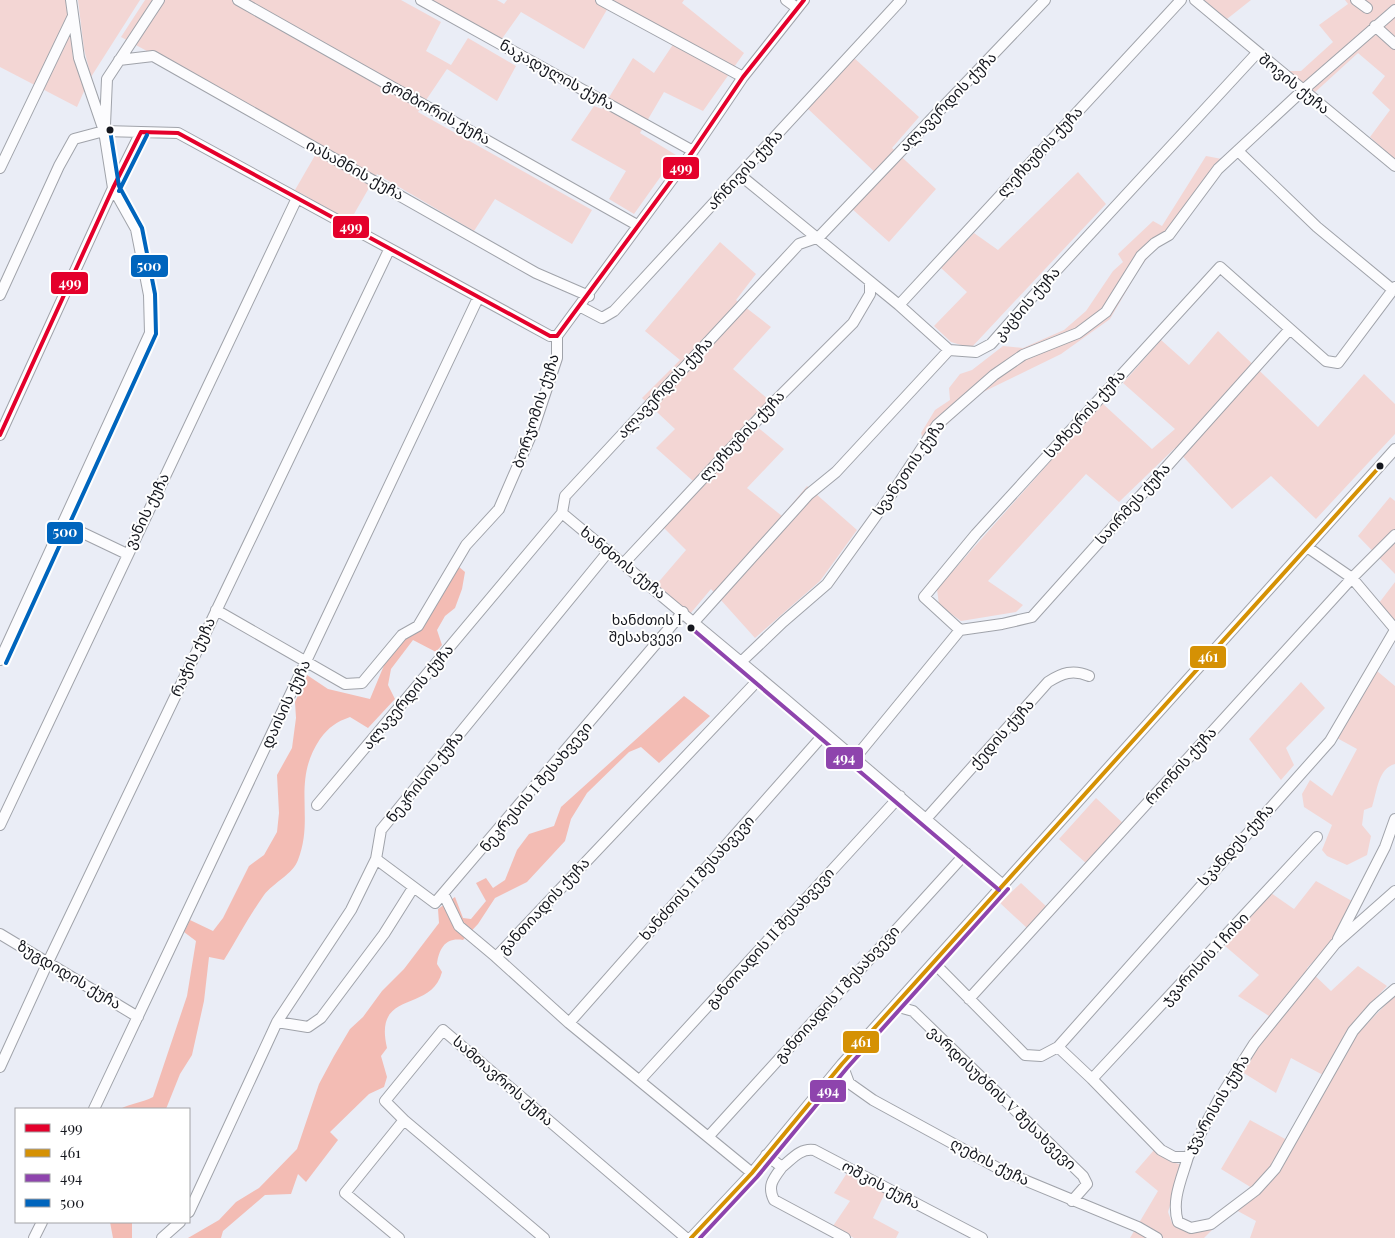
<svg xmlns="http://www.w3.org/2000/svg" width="1395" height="1238" font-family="'Playfair Display','Noto Sans Georgian',serif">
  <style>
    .green { fill: #f3d6d4 }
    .forest { fill: #f3bcb4 }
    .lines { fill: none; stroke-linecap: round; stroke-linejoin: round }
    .minor-casing { stroke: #a0a3aa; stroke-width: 12 }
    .minor { stroke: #fcfcfe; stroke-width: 10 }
    .bus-1-casing { stroke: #fff; stroke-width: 8 }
    .bus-2-casing { stroke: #fff; stroke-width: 8 }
    .bus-3-casing { stroke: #fff; stroke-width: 8 }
    .bus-4-casing { stroke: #fff; stroke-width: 8 }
    .bus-1 { stroke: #e4002b; stroke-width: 4 }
    .bus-2 { stroke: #d59104; stroke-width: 4 }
    .bus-3 { stroke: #8e44ad; stroke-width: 4 }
    .bus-4 { stroke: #0065bd; stroke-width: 4 }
    .bus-dot { fill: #15171e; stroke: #fff; stroke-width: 2 }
    .labels { text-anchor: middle; stroke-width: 4; stroke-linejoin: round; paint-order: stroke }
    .bus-label { font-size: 14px; fill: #15171e; stroke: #fff; text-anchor: end }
    .street-label { font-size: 15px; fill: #15171e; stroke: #fff }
    .line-badge { stroke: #fff; stroke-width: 2 }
    .badge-label { font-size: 14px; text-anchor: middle; font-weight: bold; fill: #fff }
  </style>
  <rect width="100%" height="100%" fill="#eaedf6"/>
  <!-- green -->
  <path class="green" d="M0 0H67L73 58 85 89 77 107 0 67Z
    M78 0H140L91 77 84 49Z
    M145 0H401L441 22 426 51 451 65 468 38 516 66 497 101 447 69 418 112 592 210 572 244 495 199 474 231 377 174 350 221 295 190 321 145 121 37Z
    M431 0H497L504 4 507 0H684L682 3 744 53 703 111 664 92 640 133 676 155 634 214 609 199 626 171 571 140 594 106 602 109 633 58 654 73 678 37 612 1 584 49 521 12 501 40Z
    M1204 0H1251L1227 19Z
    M1345 0H1395V160L1370 137 1390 110 1372 93 1385 76 1358 53 1313 94 1288 71H1301L1333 42 1319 25 1348 4Z
    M853 57 919 117 892 148 936 189 889 242 851 208 881 178 806 107Z
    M1206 156 1222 159 1139 269 1110 319 1061 354 977 395 925 446 921 433 935 410 950 400 949 388 960 374 972 370 1003 346 1023 348 1064 330 1086 311 1113 271 1123 262 1118 254 1153 221 1162 226Z
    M1078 172 1106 204 971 348 951 342 934 326 967 292 941 268 974 233 998 250Z
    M720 242 756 274 736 300 771 327 733 369 769 400 749 420 784 449 747 488 782 516 807 486 857 530 820 581 755 638 711 589 690 614 656 585 686 550 657 521 693 481 656 448 675 429 642 398 680 360 645 331Z
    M1218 331 1318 427 1364 374 1395 404V434L1316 519 1271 476 1232 509 1175 448 1119 502 1086 474 988 581 1023 605 1016 612 961 621 939 605 937 589 1102 403 1152 449 1175 429 1123 383 1161 340 1189 365Z
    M1390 497 1395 501V574L1358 536Z
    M1395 582V621L1379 603Z
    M1377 671 1395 686V764C1378 768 1377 792 1372 807L1364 810 1362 825 1371 836 1367 855 1347 865 1327 856 1322 850 1332 825 1304 807 1302 794 1310 780 1332 796 1357 749 1337 738Z
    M1301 682 1325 708 1286 748 1294 765 1281 780 1249 739Z
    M1096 798 1124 824 1087 864 1059 839Z
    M1316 881 1352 901 1335 940 1307 968 1331 991 1358 966 1387 986 1349 1027 1323 1075 1291 1058 1276 1093 1234 1067 1253 1035 1269 1016 1238 996 1259 975 1225 946 1271 893 1294 909Z
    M1021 883 1048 908 1027 928 1000 903Z
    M1395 995V1238H1250L1256 1221 1236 1210 1256 1193 1355 1036Z
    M1250 1120 1287 1140 1272 1168 1252 1188 1221 1169Z
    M1154 1150 1169 1161 1182 1165 1168 1212 1172 1223 1186 1231 1212 1230 1204 1238H1130L1158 1191 1135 1172Z
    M847 1173 885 1193 873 1218 899 1232 896 1238H854L833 1226 850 1201 834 1193Z"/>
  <!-- forest -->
  <path class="forest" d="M458 566 465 572 462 589 455 608 445 616 437 630 442 645 436 652 413 640 391 669 388 685 395 699 368 728 350 717C336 722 329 727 320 739 291 782 315 817 298 860 293 874 273 883 264 895 249 916 237 939 224 960L209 957 204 1001 192 1055 180 1074 166 1109H120C131 1103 142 1103 153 1097L187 996 196 941 184 932 190 920 213 931 223 918 249 866 264 855 277 832 279 813 277 775 292 748 296 718 295 702 307 675 328 689 370 699 385 663 407 637 421 630Z
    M684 696 710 716 659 763 641 747 629 752 587 793 571 819 565 841 527 882 495 898 478 924 463 940C446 937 439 948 437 964L442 972C431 1014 373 988 387 1048L381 1056 387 1077 384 1087 369 1094 330 1132 338 1140 306 1182 298 1174 291 1194 265 1195 223 1231 221 1238H188L219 1220 236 1202 259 1188 297 1149 319 1084 334 1056 350 1029 363 1017 382 991 404 969 439 923 438 909 455 897 463 918 471 919 486 901 476 883 486 878 493 888 505 880 517 850 529 834 554 826 561 807Z
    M110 1222H132V1238H113Z"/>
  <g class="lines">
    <!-- minor casing -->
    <g class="minor-casing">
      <path id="minor" d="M238 0 637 225
        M421 0 693 151
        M601 0 743 77
        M786 0 797 8
        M1195 0 1395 166
        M1356 0 1367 8
        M1375 26 1395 44
        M119 60 153 56 536 273 589 296
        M105 125 107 79 159 0
        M1238 151 1317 227 1393 290
        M0 168 73 16
        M740 175 899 305 949 350 976 352 991 344 1042 286 1257 53
        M0 295 59 166 74 139 104 131 178 133 550 336H557
        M899 305 1181 0
        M581 307 602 318 614 311 901 0
        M0 435 113 188 141 132
        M562 513 784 698 1003 885
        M64 524 127 554
        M1307 547 1352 578 1395 629
        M624 563 776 400 853 323 870 294V283
        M216 610 345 684 362 683 402 635 418 626 466 545 499 509 532 433 557 358V336L693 151 743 77 804 0
        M694 622 809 494 836 472 949 350
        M960 630 924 597 976 534 1220 267 1290 329
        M0 660 150 333 149 295 136 229 113 188 104 131 79 58 71 0
        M741 662 783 622 827 584 891 495 937 425 994 375 1023 355 1078 333 1106 312 1141 256 1155 243 1169 235 1218 169 1302 91 1395 10
        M855 758 960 630 1002 624 1032 617 1290 329 1326 361 1338 363 1395 287
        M317 805 562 513 565 496 799 244 819 237 1045 0
        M926 819 1048 682C1062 673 1073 669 1089 676
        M0 825 297 198
        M376 859 435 903 683 612
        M444 895 459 926 496 957
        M0 934 138 1017
        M1338 939 1385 847 1395 819
        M934 963 1025 1055 1041 1056 1058 1047 1092 1079 1161 1150 1174 1157H1188L1219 1099 1254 1044 1335 944 1395 891
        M969 999 1352 578 1395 535
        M895 1006 913 1011 1083 1176 1087 1184 1072 1201
        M277 1022 308 1027 321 1018 384 934 413 888
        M569 1023 825 733
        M1058 1047 1330 741 1395 630
        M842 1064 849 1083 873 1100 1005 1172 1138 1227 1157 1238
        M0 1067 48 962 389 250
        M1092 1079 1317 837
        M640 1080 900 796
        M94 1109 478 298
        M404 1120 544 1238
        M709 1136 966 853
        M766 1155 782 1167C773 1179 767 1186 774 1200L845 1238
        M1188 1157C1182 1178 1171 1200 1178 1222L1191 1228 1211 1224 1256 1190 1275 1169 1353 1031 1374 1007 1395 989
        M782 1167C792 1159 800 1148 814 1150L982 1238
        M752 1173 569 1023 496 957 760 678
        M189 1212 277 1022 351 910 376 859 381 830 608 552
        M34 1238 42 1222
        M162 1238 180 1222
        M399 1238 345 1193 404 1120 385 1101 443 1030 686 1238
        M691 1238 752 1173 842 1064 1395 449"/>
    </g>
    <!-- minor -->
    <use href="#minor" class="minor"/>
    <!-- bus-1 casing -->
    <g class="bus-1-casing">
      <path id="bus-1" d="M141 132 178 133 550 336H557
        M557 336 693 151 743 77 804 0
        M0 435 113 188 141 132"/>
    </g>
    <!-- bus-2 casing -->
    <g class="bus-2-casing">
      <path id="bus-2" d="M691 1238 752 1173 842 1064 1382 464"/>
    </g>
    <!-- bus-3 casing -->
    <g class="bus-3-casing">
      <path id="bus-3" d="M690 627 999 890
        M700 1238 757 1177 847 1068 1008 889"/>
    </g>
    <!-- bus-4 casing -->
    <g class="bus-4-casing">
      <path id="bus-4" d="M119 191 147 135
        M6 663 156 334 155 294 142 228 119 186 110 130"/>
    </g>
    <!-- bus-1 -->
    <use href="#bus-1" class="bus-1"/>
    <!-- bus-2 -->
    <use href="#bus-2" class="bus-2"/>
    <!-- bus-3 -->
    <use href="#bus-3" class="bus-3"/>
    <!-- bus-4 -->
    <use href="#bus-4" class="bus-4"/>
  </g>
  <!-- markers -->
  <g class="bus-dot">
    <circle cx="110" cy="130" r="4.5"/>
    <circle cx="1380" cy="466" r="4.5"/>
    <circle cx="691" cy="628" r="4.5"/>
  </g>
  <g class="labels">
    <!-- bus labels -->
    <g class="bus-label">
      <text x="682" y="625">ხანძთის I<tspan x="682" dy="17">შესახვევი</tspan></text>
    </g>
    <!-- street labels -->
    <g class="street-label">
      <text transform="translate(557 75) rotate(29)" y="5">ნაკადულის ქუჩა</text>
      <text transform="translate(1294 84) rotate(39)" y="5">შოვის ქუჩა</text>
      <text transform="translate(948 102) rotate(-46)" y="5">ალავერდის ქუჩა</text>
      <text transform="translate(437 112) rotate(29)" y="5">გომბორის ქუჩა</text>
      <text transform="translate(1040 152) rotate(-47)" y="5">ლეჩხუმის ქუჩა</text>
      <text transform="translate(355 170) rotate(29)" y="5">იასამნის ქუჩა</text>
      <text transform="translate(745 170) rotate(-47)" y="5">არწივის ქუჩა</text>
      <text transform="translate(1027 304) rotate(-49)" y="5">კაცხის ქუჩა</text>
      <text transform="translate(665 388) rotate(-47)" y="5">ალავერდის ქუჩა</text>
      <text transform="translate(536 411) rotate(-72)" y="5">ბორჯომის ქუჩა</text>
      <text transform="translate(1085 414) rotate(-48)" y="5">საჩხერის ქუჩა</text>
      <text transform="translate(742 436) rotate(-47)" y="5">ლეჩხუმის ქუჩა</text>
      <text transform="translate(909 468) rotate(-55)" y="5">სვანეთის ქუჩა</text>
      <text transform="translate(1133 504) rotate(-48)" y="5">საირმეს ქუჩა</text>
      <text transform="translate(147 511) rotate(-64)" y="5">ვანის ქუჩა</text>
      <text transform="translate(623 563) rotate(39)" y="5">ხანძთის ქუჩა</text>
      <text transform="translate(193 657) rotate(-65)" y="5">რაჭის ქუჩა</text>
      <text transform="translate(408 697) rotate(-50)" y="5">ალავერდის ქუჩა</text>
      <text transform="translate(286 704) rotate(-65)" y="5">დაისის ქუჩა</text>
      <text transform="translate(1002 734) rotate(-48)" y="5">ქედის ქუჩა</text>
      <text transform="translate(1181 766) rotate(-48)" y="5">რიონის ქუჩა</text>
      <text transform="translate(425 777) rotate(-51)" y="5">ნეკრისის ქუჩა</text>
      <text transform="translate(536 787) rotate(-50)" y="5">ნეკრესის I შესახვევი</text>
      <text transform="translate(1236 845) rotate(-48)" y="5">სკანდეს ქუჩა</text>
      <text transform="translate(697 878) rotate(-48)" y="5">ხანძთის II შესახვევი</text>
      <text transform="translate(544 906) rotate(-47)" y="5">განთიადის ქუჩა</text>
      <text transform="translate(770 938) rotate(-48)" y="5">განთიადის II შესახვევი</text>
      <text transform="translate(1205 959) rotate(-47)" y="5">ჯვარისის I ჩიხი</text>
      <text transform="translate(69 975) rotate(31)" y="5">ზუგდიდის ქუჩა</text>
      <text transform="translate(837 994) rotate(-48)" y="5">განთიადის I შესახვევი</text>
      <text transform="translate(503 1081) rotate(41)" y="5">სამთავროს ქუჩა</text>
      <text transform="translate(1002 1098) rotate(44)" y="5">ვარდისუბნის V შესახვევი</text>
      <text transform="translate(1217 1104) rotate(-59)" y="5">ჯვარისის ქუჩა</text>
      <text transform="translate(990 1162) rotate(27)" y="5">ღების ქუჩა</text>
      <text transform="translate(881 1185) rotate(28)" y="5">ოშკის ქუჩა</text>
    </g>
  </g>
  <g class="line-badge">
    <rect x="662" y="156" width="38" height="24" rx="5" fill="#e4002b"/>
    <rect x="332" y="215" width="38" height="24" rx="5" fill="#e4002b"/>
    <rect x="130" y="254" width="39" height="24" rx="5" fill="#0065bd"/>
    <rect x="50" y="271" width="39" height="24" rx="5" fill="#e4002b"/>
    <rect x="46" y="521" width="38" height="24" rx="5" fill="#0065bd"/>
    <rect x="1189" y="645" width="38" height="24" rx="5" fill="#d59104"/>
    <rect x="825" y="746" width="39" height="24" rx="5" fill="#8e44ad"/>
    <rect x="842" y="1030" width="38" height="24" rx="5" fill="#d59104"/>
    <rect x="809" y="1079" width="38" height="24" rx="5" fill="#8e44ad"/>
  </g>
  <g class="badge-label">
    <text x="681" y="173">499</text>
    <text x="351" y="232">499</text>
    <text x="149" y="271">500</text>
    <text x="70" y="288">499</text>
    <text x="65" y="537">500</text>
    <text x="1208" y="662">461</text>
    <text x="844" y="763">494</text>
    <text x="861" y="1047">461</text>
    <text x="828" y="1096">494</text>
  </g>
  <!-- legend -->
  <rect x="15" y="1108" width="175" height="115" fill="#ffffff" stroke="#a1a2a5"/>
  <rect x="25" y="1124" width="25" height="8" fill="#e4002b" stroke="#a1a2a5"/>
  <text x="60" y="1133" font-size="15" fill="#15171e">499</text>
  <rect x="25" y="1149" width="25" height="8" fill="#d59104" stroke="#a1a2a5"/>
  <text x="60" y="1158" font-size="15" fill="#15171e">461</text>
  <rect x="25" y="1174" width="25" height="8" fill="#8e44ad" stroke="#a1a2a5"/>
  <text x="60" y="1183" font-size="15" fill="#15171e">494</text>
  <rect x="25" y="1199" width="25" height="8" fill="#0065bd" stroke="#a1a2a5"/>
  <text x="60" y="1208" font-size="15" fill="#15171e">500</text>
</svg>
